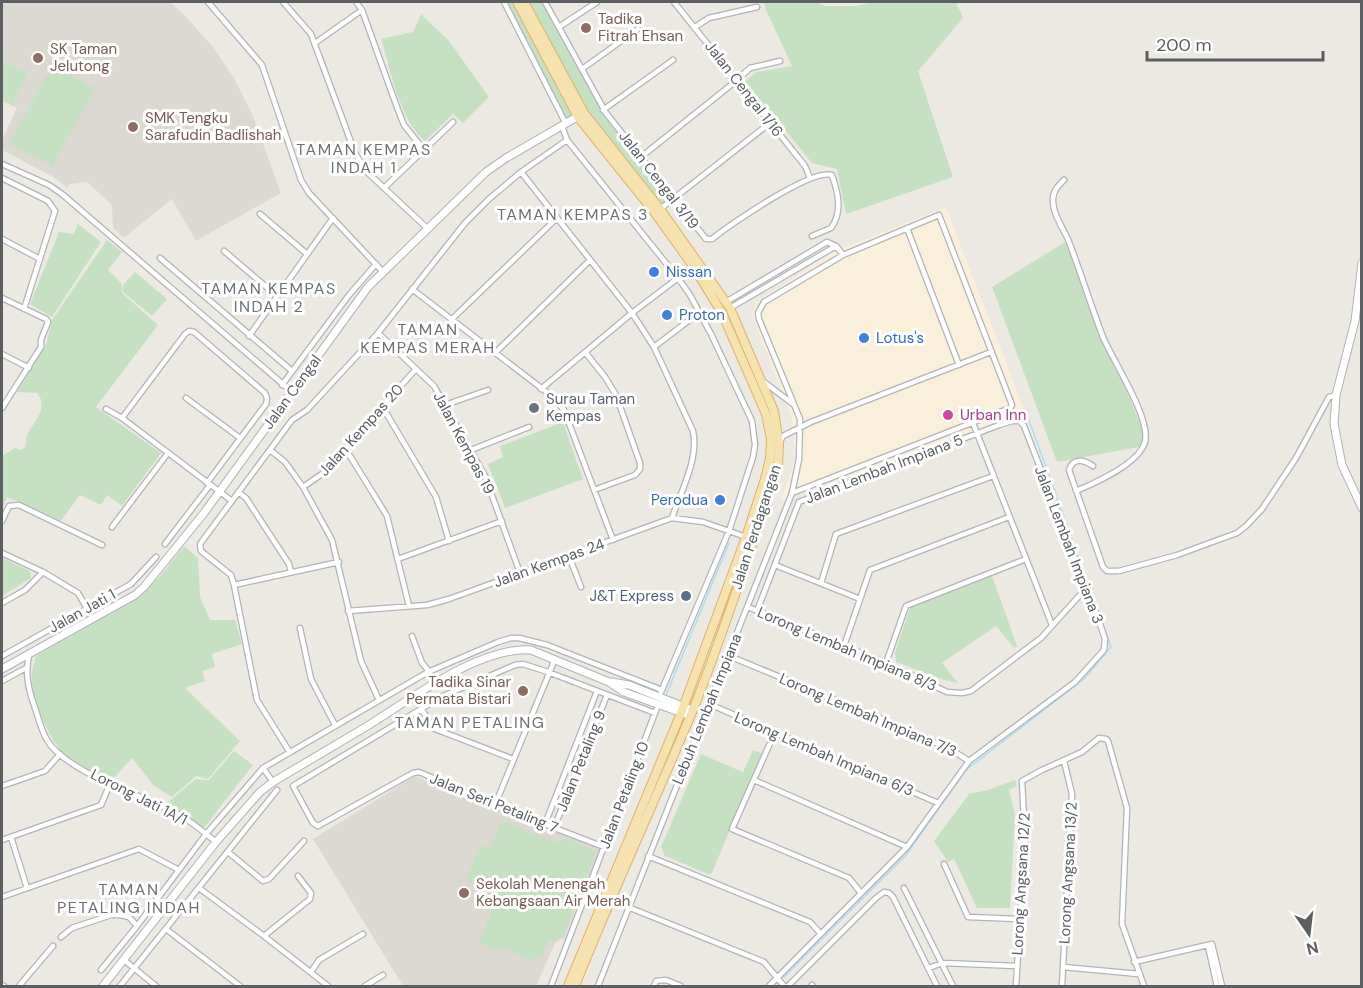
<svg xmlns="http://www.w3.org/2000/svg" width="1363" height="988" font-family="'DM Sans',sans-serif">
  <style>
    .commercial { fill: #faefdb }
    .education { fill: #dcd8d2 }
    .green { fill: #c6e1c2 }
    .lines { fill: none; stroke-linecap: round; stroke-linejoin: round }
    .stream { stroke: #abddf5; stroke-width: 1.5 }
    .street-casing { stroke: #b1b4b7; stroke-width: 7 }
    .secondary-casing { stroke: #b0b3b7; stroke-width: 9 }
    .primary-casing { stroke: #e1b167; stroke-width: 10 }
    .street { stroke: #fff; stroke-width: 4.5 }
    .secondary { stroke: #fff; stroke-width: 7 }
    .primary { stroke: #f6e2af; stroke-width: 8 }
    .education-dot { fill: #8d6e63; stroke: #fff; stroke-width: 2 }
    .shop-dot { fill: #3f7fe0; stroke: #fff; stroke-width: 2 }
    .worship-dot { fill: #6b7280; stroke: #fff; stroke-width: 2 }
    .hotel-dot { fill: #d1479c; stroke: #fff; stroke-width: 2 }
    .service-dot { fill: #5c6f8a; stroke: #fff; stroke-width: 2 }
    .labels { text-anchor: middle; stroke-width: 6; stroke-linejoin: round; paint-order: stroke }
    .education-label { font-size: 15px; fill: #785e54; stroke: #fff; text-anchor: start }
    .street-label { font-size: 15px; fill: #5b5f62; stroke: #fff }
    .shop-label { font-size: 15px; fill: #366cbe; stroke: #fff; text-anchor: start }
    .worship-label { font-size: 15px; fill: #5b616d; stroke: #fff; text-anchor: start }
    .hotel-label { font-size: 15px; fill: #b23c85; stroke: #fff; text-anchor: start }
    .service-label { font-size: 15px; fill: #4e5e75; stroke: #fff; text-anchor: end }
    .neighbourhood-label { font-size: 16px; letter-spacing: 1.5px; fill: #6d7174; stroke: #fff }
  </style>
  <rect width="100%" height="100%" fill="#ece9e3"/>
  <!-- commercial -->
  <path class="commercial" d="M946 207 1025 412 781 501 795 459 792 418 752 315 756 303 831 253Z"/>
  <!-- education -->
  <path class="education" d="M2 2H170L187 18 213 47 234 78 252 114 281 193 196 241 172 199 124 238 113 228 112 205 87 182 70 184 67 188 55 178 2 150V140L17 108 2 101Z
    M415 776 600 849 565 937 555 943 536 986H403L313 839Z"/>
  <!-- green -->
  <path class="green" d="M504 2H517L578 117 566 124Z
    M524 2H545L597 100 674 198 660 209 584 113Z
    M764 2H815L825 6H858L873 2H956L963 18 918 71 953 177 846 214 837 169 812 163 745 81 757 72 792 66 766 10Z
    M421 14 449 41 489 97 463 123 453 114 425 141C400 121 391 70 381 39L413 32Z
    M2 61 28 73 13 105 2 99Z
    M62 70 95 88 53 166 10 144 45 77Z
    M78 224 101 242 52 317 30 304 59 232 74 234Z
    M107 240 122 252 108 270 122 284V293L158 325 96 407 161 453 122 506 107 495 101 505 80 495 61 521 7 497 2 508V456L15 448 21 450 25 447C26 442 26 437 28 433 35 420 49 407 37 393L17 392 46 345 52 320Z
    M1065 242 1149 445 1057 462 992 287Z
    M135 272 167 299 152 316 123 292V285Z
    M563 422 583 479 505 508 488 464 503 457 500 446Z
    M184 546 198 558 200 597 210 620H235L242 644 212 654 215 667 202 671 205 681 185 688 240 741 208 779 196 776 172 797 154 786 132 758 112 780C97 772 79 766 66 756 52 746 33 700 32 684 31 674 33 666 36 656L138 598 161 575Z
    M2 558 30 571 31 578 2 596Z
    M992 576 1017 646 1014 648 996 626 942 663 958 683 944 680 896 662 895 653 910 608Z
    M753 750 762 753 711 875 665 856 661 847 701 754 743 772Z
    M234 751 253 765 203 829 167 803 196 779 209 780Z
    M1015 780 1017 786 1009 790 1015 815 1010 908H977L954 859 948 862 934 841 969 794 988 790Z
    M501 821 555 842 566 838 596 852 563 936 553 942 549 940 542 958 536 956 534 961 499 947 498 950 479 943 499 891 467 879 480 844 491 848Z"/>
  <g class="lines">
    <!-- stream -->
    <path class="stream" d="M666 695 729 543
      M784 977 906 855 966 770 1084 679 1111 647 1026 412"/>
    <!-- street casing -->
    <g class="street-casing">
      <path id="street" d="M208 2 262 65 301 180 309 193 383 272
        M283 2 311 34 355 153 366 171 428 229
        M356 2 362 10 398 110 404 125 424 150
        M504 2 566 124
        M545 2 606 113 706 239H712C729 225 812 168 832 175 838 193 843 212 831 228L812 236
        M674 2 805 166 810 178
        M559 27 597 2
        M695 27 709 18 757 7
        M315 43 362 10
        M582 69 638 29
        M603 110 673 60
        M562 126 567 140 678 278 690 295 711 334 752 421 755 445 753 457 729 531 661 692
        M641 157 736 81 750 68 780 61
        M2 164 49 185 62 194 292 392
        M521 172 632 313 654 347 693 431C699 459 681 491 672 518
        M2 178 48 201 55 211 24 309
        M1064 180C1058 186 1053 191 1053 199 1052 214 1064 229 1069 242 1081 273 1091 306 1103 337 1113 361 1151 418 1145 442 1139 464 1095 483 1076 491
        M384 188 453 122
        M659 210 770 123
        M260 214 307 254
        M907 228 959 365
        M2 239 40 259
        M224 251 277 296
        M160 258 292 371
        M412 289 553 397 564 410 613 540
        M2 298 46 319 48 322 41 340V347L2 408
        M726 302 827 242 836 246 843 255
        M730 308 836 246
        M451 320 557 218
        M378 333 434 386 485 476 520 573
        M249 336 333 218
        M654 347 700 312
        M585 352 605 377 616 395 640 463V469L635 475 594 490
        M495 353 590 260
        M2 354 29 368
        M764 382 793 404
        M282 385 349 295 376 264
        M541 389 632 313 678 278
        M186 398 240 438
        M445 405 488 390
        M382 406 436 497 449 541
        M106 409 122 418 232 501
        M122 418 185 334 189 331 194 332 265 393 267 398 266 404 207 483
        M973 423 1052 625
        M780 442 783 436 811 422 991 352
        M270 450 285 462 303 487 332 540 361 661 379 700
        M343 450 350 456 387 516 409 606
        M471 450 529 427
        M1093 466C1084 460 1073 457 1069 470L1103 567 1107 571H1119L1177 555 1237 533 1246 526 1262 509 1296 458 1329 397 1336 395
        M303 487 322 474 416 369
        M238 492 246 498 289 564 291 572
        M2 521 9 506 19 505 102 545
        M112 527 168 453
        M165 544 210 485
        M2 553 43 572 78 593 93 619
        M569 556 581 587
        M398 559 502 521
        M775 565 860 599
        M821 583 836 534 993 476
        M234 585 339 562
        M2 603 25 590 43 572
        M748 607 886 663 947 692 962 693 971 691 1041 638 1079 596 1087 590
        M348 611 427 605 449 599 672 518 703 522 746 537
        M757 611 799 502 999 425 1012 421H1020L1024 426 1097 615 1105 639 1104 650 1075 682 969 761
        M300 628 311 679 335 725
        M412 636 422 663 437 681
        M844 646 870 570 1009 517
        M29 655C25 673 28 688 34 705 38 716 41 730 47 740 66 772 141 795 175 812 189 820 203 831 216 842
        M2 656 131 584 156 557
        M729 656 901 727 953 751 969 761 907 847 769 986
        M886 663 906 606 1026 559
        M2 681 26 668
        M709 704 938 803
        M421 709 435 729 513 759
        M775 732 732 829 849 878 861 893
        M289 751 257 700 234 585 231 575 201 551 200 544 292 420 307 410 378 333 465 223 489 199 521 172 567 140
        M263 768 273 782
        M754 780 907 847
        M2 786 45 771 60 754
        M495 805 555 659
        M545 824 597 691
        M554 828 607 695
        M11 837 27 888
        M2 840 101 805 110 784
        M604 847 495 805 419 772 413 773 318 826 313 823 293 786 441 697 515 665 523 664 548 672 655 713
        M228 852 263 881 269 879 304 841
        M648 856 810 922 820 933
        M944 864 968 917 1020 919
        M199 888 264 936 328 986
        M904 888 953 986
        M2 897 139 849 179 870
        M628 907 764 962 784 986
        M166 929 240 986
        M264 936 310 899 311 893 298 876
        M61 937 72 928 111 915H120L129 917 137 926
        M1208 946 1217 986
        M124 960 156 986
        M1134 962 1212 944 1222 986
        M1063 967 1139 974
        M929 968 942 963 1017 966
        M101 970 137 926 206 834 263 768 428 672 498 642 511 638H519L547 645 662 690
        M311 972 319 960 363 934
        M2 985 4 986
        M19 986 53 946
        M120 986 277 790
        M365 986 383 975
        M551 986 658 705
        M598 986 792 493 799 459 800 419 759 319 758 313 764 302 843 255 939 215 1012 405 1010 408 792 493
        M654 986 656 981 666 980 681 986
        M788 986 876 898 884 892 889 893 893 897 937 986
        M811 986 812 985
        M1016 986 1025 839 1022 781 1042 770 1082 752 1099 738 1106 739 1108 741 1127 808 1122 924 1144 986
        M1062 986 1072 794 1064 761"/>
    </g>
    <!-- secondary casing -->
    <g class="secondary-casing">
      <path id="secondary" d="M1362 263 1355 321 1336 395 1334 424 1342 465 1362 508
        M2 669 135 595 144 587 204 513 368 287 486 172 506 158 582 114
        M612 682 629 685 692 710
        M103 986 216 842 260 792 273 782C305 763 337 744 369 725 411 699 480 646 531 650L609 682 624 692 685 714"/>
    </g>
    <!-- primary casing -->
    <g class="primary-casing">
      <path id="primary" d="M517 2 578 117 655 213 693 266 722 313 766 414 771 439 770 459 765 479 746 537 681 713 568 986
        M524 2 584 113 660 209 730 308 774 411 779 444 778 464 774 481C746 560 722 640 690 717 652 807 611 896 575 986"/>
    </g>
    <!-- street -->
    <use href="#street" class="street"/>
    <!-- secondary -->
    <use href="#secondary" class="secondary"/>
    <!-- primary -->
    <use href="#primary" class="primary"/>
  </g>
  <!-- markers -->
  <g class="education-dot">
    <circle cx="586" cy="28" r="6"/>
    <circle cx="38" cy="58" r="6"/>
    <circle cx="133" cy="127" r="6"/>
    <circle cx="523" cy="691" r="6"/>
    <circle cx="464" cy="893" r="6"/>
  </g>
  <g class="shop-dot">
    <circle cx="654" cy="272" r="6"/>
    <circle cx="667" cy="315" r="6"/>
    <circle cx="864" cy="338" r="6"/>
    <circle cx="720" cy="500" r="6"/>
  </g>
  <circle class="worship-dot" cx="534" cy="408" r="6"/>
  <circle class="hotel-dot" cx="948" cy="415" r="6"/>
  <circle class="service-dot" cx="686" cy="596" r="6"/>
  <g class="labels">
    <!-- education labels -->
    <g class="education-label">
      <text x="598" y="24">Tadika<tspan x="598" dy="17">Fitrah Ehsan</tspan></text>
      <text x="50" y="54">SK Taman<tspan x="50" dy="17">Jelutong</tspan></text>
      <text x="145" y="123">SMK Tengku<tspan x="145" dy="17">Sarafudin Badlishah</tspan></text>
      <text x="511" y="687" text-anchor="end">Tadika Sinar<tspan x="511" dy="17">Permata Bistari</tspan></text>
      <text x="476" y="889">Sekolah Menengah<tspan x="476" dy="17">Kebangsaan Air Merah</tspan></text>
    </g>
    <!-- street labels -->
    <g class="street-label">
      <text transform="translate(744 89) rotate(52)" y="5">Jalan Cengal 1/16</text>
      <text transform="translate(659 180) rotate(52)" y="5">Jalan Cengal 3/19</text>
      <text transform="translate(292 392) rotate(-54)" y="5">Jalan Cengal</text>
      <text transform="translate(361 430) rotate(-48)" y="5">Jalan Kempas 20</text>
      <text transform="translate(464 443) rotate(62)" y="5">Jalan Kempas 19</text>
      <text transform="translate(884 469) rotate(-21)" y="5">Jalan Lembah Impiana 5</text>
      <text transform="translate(756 527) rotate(-72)" y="5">Jalan Perdagangan</text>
      <text transform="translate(1069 545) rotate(69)" y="5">Jalan Lembah Impiana 3</text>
      <text transform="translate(549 563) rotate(-20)" y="5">Jalan Kempas 24</text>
      <text transform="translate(82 611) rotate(-29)" y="5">Jalan Jati 1</text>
      <text transform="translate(847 649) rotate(23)" y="5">Lorong Lembah Impiana 8/3</text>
      <text transform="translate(707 709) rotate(-68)" y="5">Lebuh Lembah Impiana</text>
      <text transform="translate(868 715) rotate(23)" y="5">Lorong Lembah Impiana 7/3</text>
      <text transform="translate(824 754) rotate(23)" y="5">Lorong Lembah Impiana 6/3</text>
      <text transform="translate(581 761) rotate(-68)" y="5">Jalan Petaling 9</text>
      <text transform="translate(624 795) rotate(-69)" y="5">Jalan Petaling 10</text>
      <text transform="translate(139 797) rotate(27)" y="5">Lorong Jati 1A/1</text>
      <text transform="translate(494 803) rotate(22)" y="5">Jalan Seri Petaling 7</text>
      <text transform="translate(1068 873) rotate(-87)" y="5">Lorong Angsana 13/2</text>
      <text transform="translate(1021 884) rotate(-87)" y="5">Lorong Angsana 12/2</text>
    </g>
    <!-- shop labels -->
    <g class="shop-label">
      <text x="666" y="277">Nissan</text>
      <text x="679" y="320">Proton</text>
      <text x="876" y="343">Lotus's</text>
      <text x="708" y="505" text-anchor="end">Perodua</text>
    </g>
    <!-- worship labels -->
    <g class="worship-label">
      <text x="546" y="404">Surau Taman<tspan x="546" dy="17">Kempas</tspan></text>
    </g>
    <!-- hotel labels -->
    <g class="hotel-label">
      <text x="960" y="420">Urban Inn</text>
    </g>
    <!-- service labels -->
    <g class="service-label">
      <text x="674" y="601">J&amp;T Express</text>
    </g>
    <!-- neighbourhood labels -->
    <g class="neighbourhood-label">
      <text x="364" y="155">TAMAN KEMPAS<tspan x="364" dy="18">INDAH 1</tspan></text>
      <text x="573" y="220">TAMAN KEMPAS 3</text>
      <text x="269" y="294">TAMAN KEMPAS<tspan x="269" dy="18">INDAH 2</tspan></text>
      <text x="428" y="335">TAMAN<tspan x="428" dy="18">KEMPAS MERAH</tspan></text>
      <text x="470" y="728">TAMAN PETALING</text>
      <text x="129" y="895">TAMAN<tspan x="129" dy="18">PETALING INDAH</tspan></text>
    </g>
  </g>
  <!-- border -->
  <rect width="1363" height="988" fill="none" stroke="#5b5f62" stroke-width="6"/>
  <!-- north arrow -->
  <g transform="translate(1309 934) rotate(166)" stroke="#ffffff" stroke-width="4.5" paint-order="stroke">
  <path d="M0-4.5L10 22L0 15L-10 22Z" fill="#5b5f62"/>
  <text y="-9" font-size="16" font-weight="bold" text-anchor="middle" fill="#5b5f62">N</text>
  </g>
  <!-- scale -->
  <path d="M1147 51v9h176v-9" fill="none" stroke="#5b5f62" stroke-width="3"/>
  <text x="1156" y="51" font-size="18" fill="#5b5f62" stroke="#ffffff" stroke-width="4.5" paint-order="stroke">200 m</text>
</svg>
